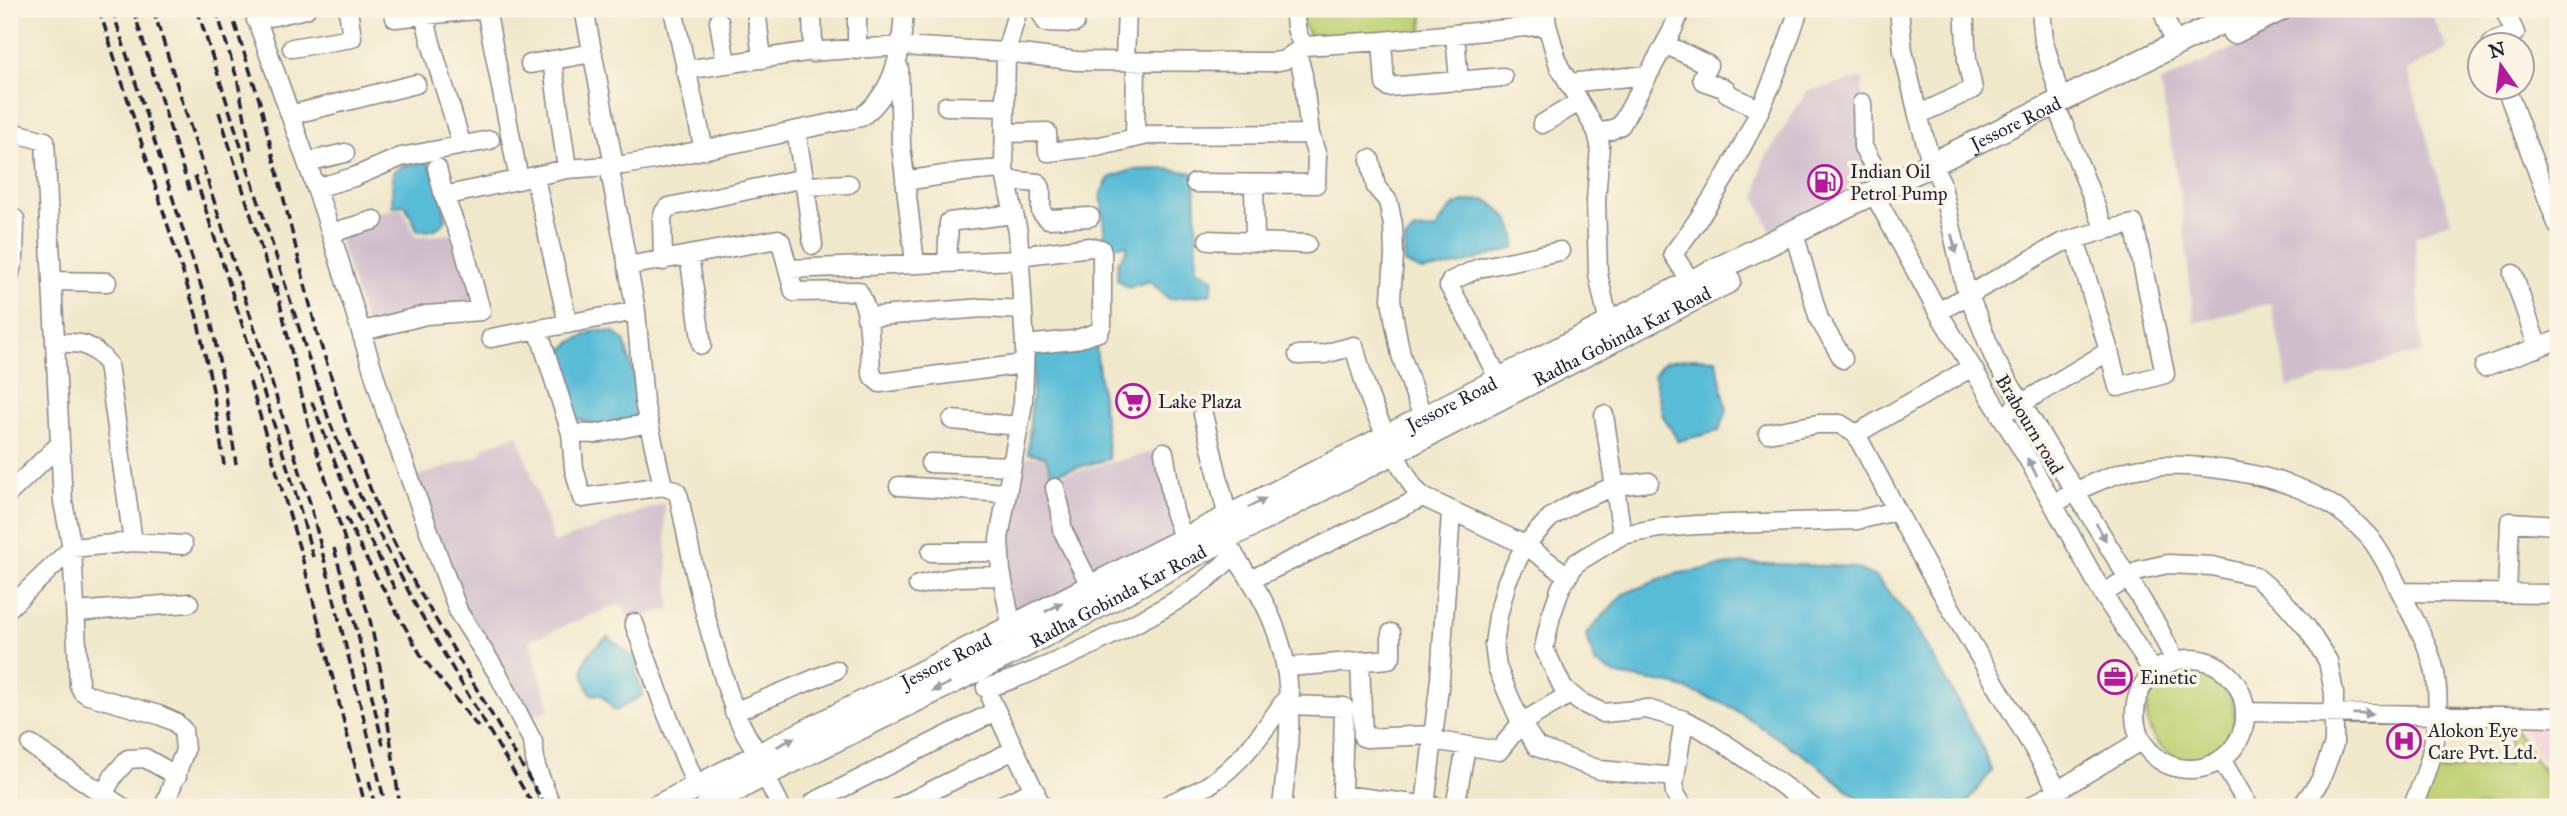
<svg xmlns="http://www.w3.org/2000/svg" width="2567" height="816" font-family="'IM FELL Great Primer',serif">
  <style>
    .built { fill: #f4cfdc }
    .industrial { fill: #d0bdcc }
    .green { fill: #bfd174; stroke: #707a58; stroke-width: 2 }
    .water { fill: #59bcd7; stroke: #3e6f89; stroke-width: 2 }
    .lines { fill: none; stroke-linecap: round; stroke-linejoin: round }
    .minor-casing { stroke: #898583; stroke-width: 21 }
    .major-casing { stroke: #898583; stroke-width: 26 }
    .minor { stroke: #fff; stroke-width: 18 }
    .major { stroke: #fff; stroke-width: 23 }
    .rail { stroke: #22223b; stroke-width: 3.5; stroke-dasharray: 10 5; stroke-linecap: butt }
    .oneway { fill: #9c9ca7 }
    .labels { text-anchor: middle; stroke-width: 7; stroke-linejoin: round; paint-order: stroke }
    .street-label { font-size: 19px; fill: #22223b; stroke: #fcf5e5 }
    .poi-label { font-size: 19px; fill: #22223b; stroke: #fcf5e5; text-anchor: start }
  </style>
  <rect width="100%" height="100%" fill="#fcf5e5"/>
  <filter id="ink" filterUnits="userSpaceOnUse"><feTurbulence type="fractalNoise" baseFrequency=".0143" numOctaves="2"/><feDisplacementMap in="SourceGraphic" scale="14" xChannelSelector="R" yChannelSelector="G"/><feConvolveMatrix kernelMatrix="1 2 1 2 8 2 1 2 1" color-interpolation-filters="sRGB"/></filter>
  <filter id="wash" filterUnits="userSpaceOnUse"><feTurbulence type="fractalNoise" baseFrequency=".00686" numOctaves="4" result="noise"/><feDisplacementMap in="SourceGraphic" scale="28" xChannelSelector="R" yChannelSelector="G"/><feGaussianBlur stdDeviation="1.57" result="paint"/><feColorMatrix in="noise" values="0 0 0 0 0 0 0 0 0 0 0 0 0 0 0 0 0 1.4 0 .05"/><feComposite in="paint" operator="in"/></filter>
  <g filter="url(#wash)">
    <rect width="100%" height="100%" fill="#f0e8cb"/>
    <!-- built -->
    <path class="built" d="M2517 720 2558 721V782Z"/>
    <!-- industrial -->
    <path class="industrial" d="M2315 9H2429L2448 50 2407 70 2451 220 2415 237 2422 352 2288 387 2271 303 2194 323 2181 201 2160 83Z
      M1863 78 1861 106 1881 183 1772 234 1756 198 1762 164 1807 91Z
      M402 208 416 237 451 234 478 308 367 327 338 236 377 212Z
      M518 435 554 543 664 503 670 609 629 620 622 605 608 608 530 640 550 709 527 718 462 612 409 479 480 456 486 446Z
      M1157 451 1178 539 1016 619 1008 582V524L1016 457H1043L1053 477Z"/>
    <!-- green -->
    <path class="green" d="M1302 9H1423L1422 33 1312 39 1302 23Z
      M2185 664 2206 669 2231 693 2234 717 2233 738C2223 744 2212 753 2201 757 2168 768 2142 733 2147 703 2148 699 2148 692 2150 688 2158 675 2172 669 2185 664Z
      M2511 723 2558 793V807H2419L2437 771 2508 765Z"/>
    <!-- water -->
    <path class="water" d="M426 162 437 174 446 220C439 230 430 231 418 231L405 205 392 206 393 172 402 166Z
      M1166 169 1195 173 1197 269 1214 279 1210 294 1169 299 1149 281 1128 288 1117 279 1118 262 1127 250V245L1115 246 1105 240 1101 193 1109 178 1132 170Z
      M1487 200C1506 214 1517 224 1515 248L1458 265 1422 271 1404 263 1405 240 1414 230 1437 229C1450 202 1459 201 1487 200Z
      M595 330 613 332 624 340 641 402 637 417 600 426 577 419 565 407 554 366 556 355 572 342Z
      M1096 347 1109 459 1052 474 1045 456 1028 453 1035 352Z
      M1693 358 1716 359 1727 411 1719 431 1678 441 1663 416 1654 375 1664 362Z
      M1743 563 1852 567 1876 577 1914 623 1978 738 1992 771 1963 807H1869L1815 763 1731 707 1676 685 1617 675 1595 663 1586 634 1623 594 1674 574Z
      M608 637 636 659V672L643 695 615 711 602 695 591 694C576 667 584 654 608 637Z"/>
  </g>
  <g filter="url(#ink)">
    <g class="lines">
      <!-- minor casing -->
      <g class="minor-casing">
        <path id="minor" d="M253 9 324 211 386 413 459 613 498 674 533 742 536 767 552 807
          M393 9 395 18 486 9
          M486 9 519 180
          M584 9 614 165
          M673 9 704 150
          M756 9 762 59
          M812 9 813 53
          M1039 9 1046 22 1075 23
          M1295 9C1295 23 1295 35 1305 46L1382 41 1547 25
          M1545 9 1547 25 1559 66 1597 132 1600 145 1596 201 1598 274 1611 334
          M1899 9 1903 51 1918 115 1932 165 1941 182 1965 286 1995 360 2158 627 2175 661
          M2041 9 2044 42 2061 101
          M2162 9 2175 45
          M424 13C433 59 450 100 461 144
          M256 20 306 9
          M719 21 726 64
          M1455 34 1459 82
          M1382 41 1385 84 1388 87 1503 77
          M1665 44 1708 65 1702 78 1703 81 1726 89 1727 93 1760 110
          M2491 46 2493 42 2515 33 2504 9
          M292 48 352 38 348 9
          M857 50V9
          M552 60 567 169
          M1125 61 1127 9
          M530 64 593 53
          M899 68 901 145 915 263
          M685 70 806 52 901 46 1006 52 1077 61 1274 62 1284 60 1305 46
          M1568 83 1648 75
          M2506 88 2558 226
          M1862 103 1863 147 1886 188
          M946 106 1005 107
          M290 115 416 84
          M1918 115 1973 89 1967 60 1964 9
          M2061 118 2105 230
          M1542 124 1579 102
          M9 131 45 141 63 502 72 548 79 685 82 691 88 695 159 715 175 722 183 730 185 750 164 807
          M1597 132 1609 131 1621 125 1672 31 1681 9
          M1005 133 1047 132 1048 152 1096 147 1148 135 1310 134 1303 75 1297 52
          M1135 138 1136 62
          M1370 159 1376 187 1388 201 1393 225 1394 255 1391 299 1395 324 1401 355 1423 418
          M307 162 345 153
          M609 165 636 311 644 402 663 486 676 491 679 497C690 552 701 605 718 658 729 696 736 723 760 756
          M535 178 568 324
          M804 178 813 245
          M1007 180 1038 183 1041 188V212L1048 219 1090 217
          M905 181 963 172 1004 169
          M1195 183 1316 184 1317 156 1310 134
          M1254 185 1255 242
          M806 186 849 184
          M316 188 354 177 401 157 490 140
          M1874 194 1938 312 2028 459 2103 594 2154 673
          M444 196 567 169 623 165 654 160 861 117C896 91 902 50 904 9
          M331 233 374 220
          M1794 233 1819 319 1843 359
          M1208 240 1307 244
          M689 255 702 345
          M1019 256 1090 247 1101 249 1102 253V324L1099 332 1074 340 1025 345
          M663 261 662 218 664 212 669 207 804 178 796 131
          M947 263 949 222 1014 214
          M627 266 778 239 781 242 794 292 858 291C872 312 869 347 871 371L873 377 880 383 1024 364
          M788 269 1020 260
          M2513 274 2538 348
          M9 277 14 257 15 219
          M52 281 107 282
          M1691 282 1673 254C1730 181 1771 96 1799 9
          M1938 312 2061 243 2105 230 2134 224 2165 374 2118 387 2109 351
          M866 317 983 308 1022 310
          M538 329 571 433 574 468 582 498 663 486
          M363 331 426 315 481 311 462 242 444 196 437 168
          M491 338 636 311
          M56 343C82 342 91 343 108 364L133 542
          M1298 355 1324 354 1354 346C1363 378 1371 409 1388 437
          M2484 367 2558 340
          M1499 380 1472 326 1449 286 1451 281 1479 268 1560 251
          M2014 408 2109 351 2075 239
          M1203 414 1228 518
          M1604 415 1622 535
          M952 420 1019 426
          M571 433 595 434 649 423
          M1768 433 1818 424H1840L1856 434 1929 571 2058 790
          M1856 434 1972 367
          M1164 452 1174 512 1184 540
          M1393 452 1414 488 1423 497 1525 545 1568 576
          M930 463 1011 466
          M1649 482 1615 486 1574 503 1550 518 1525 545 1507 581 1498 616 1494 644 1497 667 1506 689 1521 723 1537 747 1600 770 1675 777
          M899 486 1006 493
          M1055 488 1061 511 1062 529 1091 587
          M9 493 60 444
          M2053 504C2078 490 2103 477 2131 470 2185 458 2279 473 2327 502 2340 510 2357 524 2368 536 2381 550 2398 586 2407 605 2418 627 2433 654 2436 679 2442 723 2430 768 2412 807
          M1218 532C1233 554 1249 575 1262 599 1300 669 1290 731 1282 807
          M931 552H999
          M1250 580 1423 497
          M918 585 956 577 1002 576
          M2401 592 2558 594
          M2507 593 2510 522 2558 525
          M2103 594 2140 570 2168 564 2212 566 2255 576 2280 597 2307 628 2328 661 2334 693V744L2320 781 2301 807
          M9 608 72 548 133 542 183 545
          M76 612 189 603
          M634 623 664 707 697 788
          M1012 629 1001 571 999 539 1023 403 1025 345 1018 232 1004 169 1006 52 1018 9
          M2135 714a55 55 0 1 1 110 0a55 55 0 1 1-110 0Z
          M1360 662 1363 737 1367 738 1432 735
          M1288 667 1389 659 1391 657V633
          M986 688C1030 675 1073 655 1114 634 1158 612 1201 590 1234 554
          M991 700 1042 807
          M1290 705 1344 707 1342 795 1438 807
          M734 712 836 670
          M2246 712 2558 717
          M1433 740 1499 751 1521 723 1570 694
          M31 745 122 807
          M2221 759 2249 807
          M765 775 781 807
          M103 795 114 775 128 759 145 758 177 776
          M814 802 996 711
          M1425 806 1440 679 1451 512
          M899 807 1014 750
          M997 807 1035 790
          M1163 807C1177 800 1193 794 1207 786 1242 764 1267 727 1290 693
          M1455 807 1466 747
          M1683 807 1675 793 1674 784 1684 720
          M1812 807 1733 749 1702 729 1684 720 1647 709 1603 713 1580 702 1563 688 1544 648 1551 616 1561 587 1576 563 1622 535 1660 528 1696 525 1857 520 1896 511
          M2030 807 2142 740"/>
      </g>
      <!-- major casing -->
      <g class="major-casing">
        <g id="major">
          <path d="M2234 32 2281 9"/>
          <path id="s1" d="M657 807 1691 282 2248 9"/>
          <path id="s2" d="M707 807 748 783 1007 655 1232 535 1729 281"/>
        </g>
      </g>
      <!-- minor -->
      <use href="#minor" class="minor"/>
      <!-- major -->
      <use href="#major" class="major"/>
      <!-- rail -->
      <path class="rail" d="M99 9 196 314 213 390 224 465
        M112 9 209 311 225 390 236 464
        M133 9 191 195
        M153 9 310 503 386 807
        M197 9 307 353 330 423 360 496 416 606 534 807
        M216 9 238 82 251 151
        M230 9 259 99 317 333 346 423 377 507 412 579 546 807
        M219 112 276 296
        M195 176 295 491 313 557
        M276 286 308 423 370 620 380 667 400 807
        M250 382 302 557 363 797
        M312 402 350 501 396 591
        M346 517 366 558 422 657 478 727
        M334 548 359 639 383 745
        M369 781 375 807"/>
    </g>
    <!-- one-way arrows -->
    <defs><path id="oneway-solid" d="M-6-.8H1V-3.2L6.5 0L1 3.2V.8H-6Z" transform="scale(1.75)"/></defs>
    <g class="oneway">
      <use href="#oneway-solid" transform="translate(1954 244) rotate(75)"/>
      <use href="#oneway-solid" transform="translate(2032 467) rotate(-119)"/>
      <use href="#oneway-solid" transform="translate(1257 503) rotate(-27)"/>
      <use href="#oneway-solid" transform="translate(2101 532) rotate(61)"/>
      <use href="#oneway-solid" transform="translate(1054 607) rotate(-28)"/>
      <use href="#oneway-solid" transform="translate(941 687) rotate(154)"/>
      <use href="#oneway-solid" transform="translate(2363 714) rotate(1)"/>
      <use href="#oneway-solid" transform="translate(786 742) rotate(-27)"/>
    </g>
  </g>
  <!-- icons -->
  <defs>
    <g id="fuel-ring" transform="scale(1.75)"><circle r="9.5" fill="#fcf5e5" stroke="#b5179e" stroke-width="1.5"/><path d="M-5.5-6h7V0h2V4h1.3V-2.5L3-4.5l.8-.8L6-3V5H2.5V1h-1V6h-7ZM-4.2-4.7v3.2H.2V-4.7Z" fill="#b5179e"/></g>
    <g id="supermarket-ring" transform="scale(1.75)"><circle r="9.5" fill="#fcf5e5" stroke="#b5179e" stroke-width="1.5"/><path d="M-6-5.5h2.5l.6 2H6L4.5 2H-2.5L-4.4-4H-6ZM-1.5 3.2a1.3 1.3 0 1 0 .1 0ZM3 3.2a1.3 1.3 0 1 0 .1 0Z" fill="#b5179e"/></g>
    <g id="office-ring" transform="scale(1.75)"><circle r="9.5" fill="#fcf5e5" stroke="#b5179e" stroke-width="1.5"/><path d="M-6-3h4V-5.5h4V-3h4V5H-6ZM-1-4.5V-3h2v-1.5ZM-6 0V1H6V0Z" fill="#b5179e"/></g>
    <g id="hospital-ring" transform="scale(1.75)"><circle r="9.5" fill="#fcf5e5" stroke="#b5179e" stroke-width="1.5"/><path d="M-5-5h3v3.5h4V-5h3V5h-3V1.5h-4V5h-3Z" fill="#b5179e"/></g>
  </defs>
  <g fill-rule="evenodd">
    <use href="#fuel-ring" x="1825" y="182"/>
    <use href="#supermarket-ring" x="1133" y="401"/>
    <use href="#office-ring" x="2115" y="677"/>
    <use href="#hospital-ring" x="2404" y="741"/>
  </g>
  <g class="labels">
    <!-- street labels -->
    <g class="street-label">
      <text dy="7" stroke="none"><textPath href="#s1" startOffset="1521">Jessore Road</textPath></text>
      <text dy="7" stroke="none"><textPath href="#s2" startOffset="1029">Radha Gobinda Kar Road</textPath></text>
      <text dy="7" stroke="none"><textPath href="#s1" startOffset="891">Jessore Road</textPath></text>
      <text transform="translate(2030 424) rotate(59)" y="7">Brabourn road</text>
      <text dy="7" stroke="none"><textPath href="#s2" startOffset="462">Radha Gobinda Kar Road</textPath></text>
      <text dy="7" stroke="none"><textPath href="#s1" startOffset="324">Jessore Road</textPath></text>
    </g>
    <!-- poi labels -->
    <g class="poi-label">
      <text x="1850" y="178">Indian Oil<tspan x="1850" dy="22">Petrol Pump</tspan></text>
      <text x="1158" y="408">Lake Plaza</text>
      <text x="2140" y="684">Einetic</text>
      <text x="2428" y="737">Alokon Eye<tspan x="2428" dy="22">Care Pvt. Ltd.</tspan></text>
    </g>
  </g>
  <!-- margin -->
  <rect width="2567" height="816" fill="none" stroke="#fcf5e5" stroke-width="35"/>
  <!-- north arrow -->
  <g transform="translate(2501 66) rotate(346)"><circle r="33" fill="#fcf5e5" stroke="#a5a1a1" stroke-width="2"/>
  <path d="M0-5L12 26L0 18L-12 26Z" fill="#b5179e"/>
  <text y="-10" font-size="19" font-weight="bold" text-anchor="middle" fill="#22223b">N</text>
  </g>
</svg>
